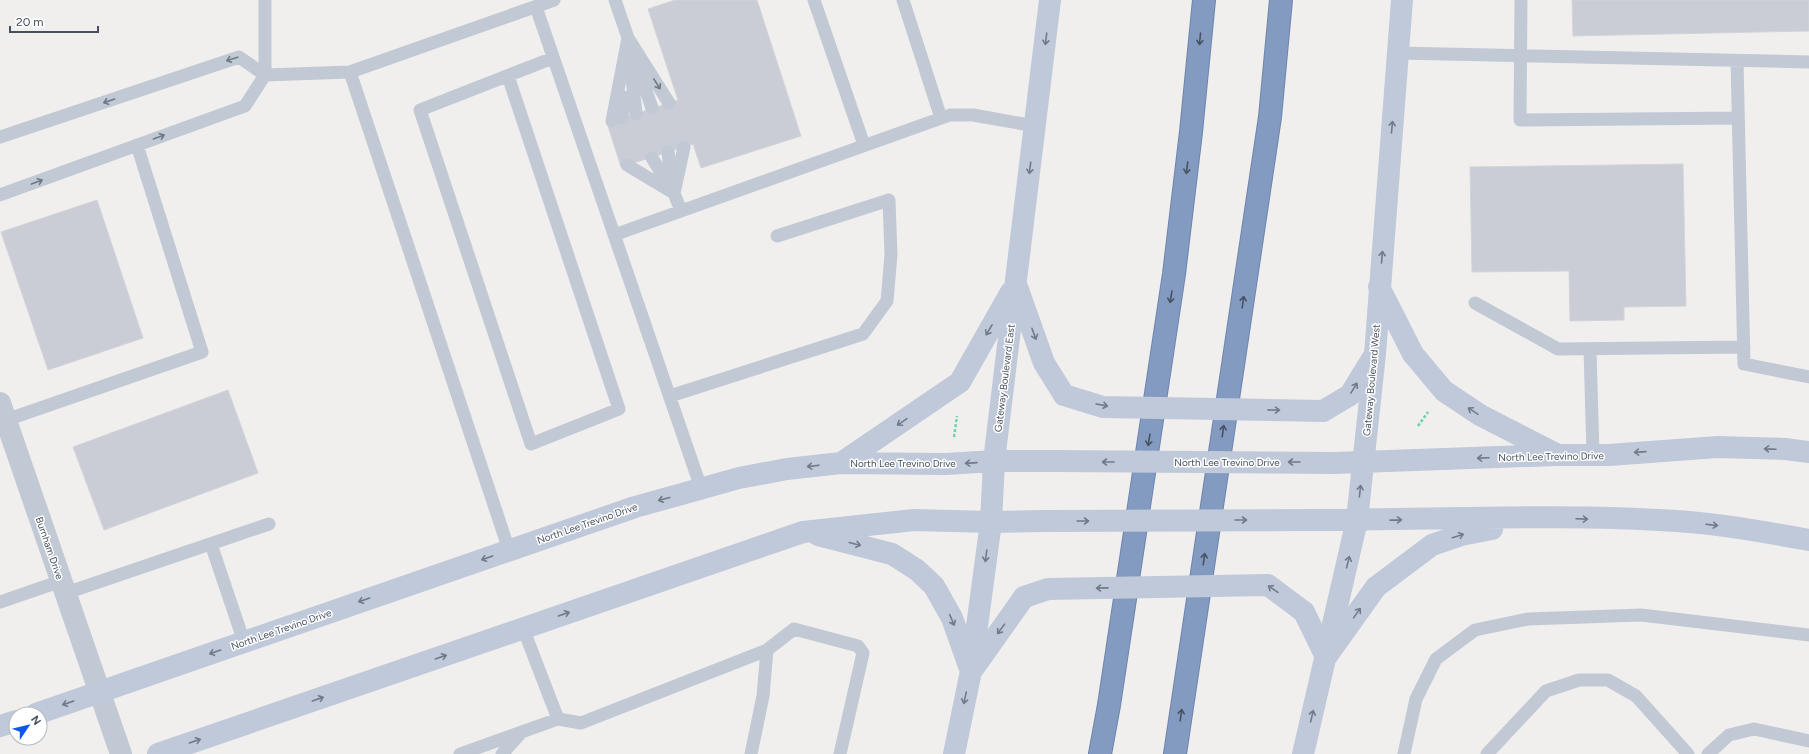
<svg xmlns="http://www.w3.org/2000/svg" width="1809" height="754" font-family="Figtree,sans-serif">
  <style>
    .building { fill: #cacdd5; stroke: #d2d4db }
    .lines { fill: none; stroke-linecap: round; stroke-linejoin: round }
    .motorway-casing { stroke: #6e85ad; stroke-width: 24 }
    .path { stroke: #6fd2ac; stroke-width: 2.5; stroke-dasharray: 3 2; stroke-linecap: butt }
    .service { stroke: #c1c9d5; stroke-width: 13 }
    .tertiary { stroke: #c1c9d5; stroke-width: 22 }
    .secondary { stroke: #c0c9d9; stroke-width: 22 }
    .motorway { stroke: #839bc1; stroke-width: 22 }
    .secondary-bridge { stroke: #c0c9d9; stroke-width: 22 }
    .oneway { stroke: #707a88 }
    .oneway2 { stroke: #485362 }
    .oneway3 { stroke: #707a87 }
    .labels { text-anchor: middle; stroke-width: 3; stroke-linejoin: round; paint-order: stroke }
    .street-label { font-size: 10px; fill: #454f5d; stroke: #fff }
  </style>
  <rect width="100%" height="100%" fill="#f1efee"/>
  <!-- building -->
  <path class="building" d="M675 0H757L801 136 701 168 693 144 621 167 607 123 678 100 648 9Z
    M1572 0H1809V31L1573 36Z
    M1683 164 1686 306 1624 307V320L1570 321 1569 271 1472 272 1470 167Z
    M97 200 143 338 48 370 1 232Z
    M228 390 258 473 104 530 73 447Z"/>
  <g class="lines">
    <!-- motorway casing -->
    <g class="motorway-casing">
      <path id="motorway" d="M1100 754 1109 705 1174 274 1191 132 1204 0
        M1175 754 1270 117 1281 0"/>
    </g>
    <!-- path -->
    <path class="path" d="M1418 426 1428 412
      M954 437 957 416"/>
    <!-- service -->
    <path class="service" d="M615 0 628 38 669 103
      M814 0 864 145
      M903 0 941 118
      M1521 0 1520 120 1738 118
      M536 7 701 488
      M629 51 636 114
      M1398 53 1809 62
      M1737 61 1744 364 1809 377
      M636 62 652 108
      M350 72 509 550
      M508 76 619 409 531 444 420 110 553 58
      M622 118 624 97
      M612 121 628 38
      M0 137 239 57 265 75 350 72 554 0
      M668 152 672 185
      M652 158 674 193 681 211
      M627 165 672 192
      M674 193 684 147
      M0 195 245 106 265 75V0
      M614 235 950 115H973L1035 126
      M1475 303 1558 349 1744 347
      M1590 349 1593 455
      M670 396 863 334 887 301 891 255 889 200 777 236
      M6 420 202 352 137 145
      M211 544 244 642
      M66 593 269 524
      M0 602 61 581
      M523 628 558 719 581 723 767 650 763 696 751 754
      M767 650 794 629 858 646 863 653 840 754
      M460 754 558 719
      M502 754 520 734
      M1404 754 1416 699 1436 659 1475 630 1528 619 1641 615 1809 635
      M1487 754 1546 691 1579 680H1608L1636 696 1688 754
      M1708 754 1729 735 1754 729 1809 741"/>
    <!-- tertiary -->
    <path class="tertiary" d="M0 403 121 754"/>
    <!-- secondary -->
    <path class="secondary" d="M1017 287 1044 363 1064 395
      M1379 287 1413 354 1444 391 1480 415 1556 454
      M1323 411 1350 395 1372 359
      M841 463 960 382 1011 292
      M1333 463 1557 455H1609L1718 447 1785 449 1809 452
      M1315 520C1435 520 1557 513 1677 521 1721 524 1765 532 1809 540
      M818 535 892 554 917 570 934 586 952 618 969 666
      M1304 612 1326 657 1376 587 1432 545 1461 535 1492 529
      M973 669 1024 597
      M36 714 635 507 739 478 787 469 841 463 946 464 994 461H1052
      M0 726 16 721
      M158 754 803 532 914 520 991 522 1044 521
      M954 754 971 671 991 522 994 461 1050 0
      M1303 754 1357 520 1375 354 1402 0"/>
    <!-- motorway -->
    <use href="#motorway" class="motorway"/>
    <!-- secondary-bridge -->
    <path class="secondary-bridge" d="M1064 395 1103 407 1323 411
      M1052 461 1333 463
      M1044 521 1315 520
      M1024 597 1048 589 1268 585 1304 612"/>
  </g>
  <!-- one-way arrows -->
  <defs><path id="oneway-shaft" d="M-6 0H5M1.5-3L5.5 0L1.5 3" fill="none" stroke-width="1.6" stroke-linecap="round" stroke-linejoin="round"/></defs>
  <g class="oneway">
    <use href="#oneway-shaft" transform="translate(1046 39) rotate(97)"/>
    <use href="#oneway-shaft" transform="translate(1392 127) rotate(-85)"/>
    <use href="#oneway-shaft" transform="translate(1030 168) rotate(97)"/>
    <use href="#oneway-shaft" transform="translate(1382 257) rotate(-85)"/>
    <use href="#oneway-shaft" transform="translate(989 330) rotate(120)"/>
    <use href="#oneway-shaft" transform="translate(1034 334) rotate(70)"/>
    <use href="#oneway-shaft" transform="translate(1354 388) rotate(-58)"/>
    <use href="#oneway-shaft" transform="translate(1102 405) rotate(10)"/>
    <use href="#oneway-shaft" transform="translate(1274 410) rotate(1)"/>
    <use href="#oneway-shaft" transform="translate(1473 411) rotate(-146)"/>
    <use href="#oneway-shaft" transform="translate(902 422) rotate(146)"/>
    <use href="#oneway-shaft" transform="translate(1770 449) rotate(-178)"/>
    <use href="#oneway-shaft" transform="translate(1640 452) rotate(176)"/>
    <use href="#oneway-shaft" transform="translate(1483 458) rotate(178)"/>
    <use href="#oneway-shaft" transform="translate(1108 462) rotate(-180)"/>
    <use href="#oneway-shaft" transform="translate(1294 462) rotate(-180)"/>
    <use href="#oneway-shaft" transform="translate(971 463) rotate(176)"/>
    <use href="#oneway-shaft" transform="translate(813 466) rotate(173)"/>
    <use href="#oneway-shaft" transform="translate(1360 491) rotate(-84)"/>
    <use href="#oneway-shaft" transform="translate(664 499) rotate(165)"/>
    <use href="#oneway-shaft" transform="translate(1582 519) rotate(2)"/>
    <use href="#oneway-shaft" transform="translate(1241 520)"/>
    <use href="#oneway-shaft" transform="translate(1396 520) rotate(-1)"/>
    <use href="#oneway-shaft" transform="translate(1083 521)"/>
    <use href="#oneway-shaft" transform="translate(1712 525) rotate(7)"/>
    <use href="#oneway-shaft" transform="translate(1458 536) rotate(-18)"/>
    <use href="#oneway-shaft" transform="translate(855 544) rotate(14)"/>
    <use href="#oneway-shaft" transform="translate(986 556) rotate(98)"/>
    <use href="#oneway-shaft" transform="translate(487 558) rotate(161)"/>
    <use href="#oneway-shaft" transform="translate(1348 562) rotate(-76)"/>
    <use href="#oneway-shaft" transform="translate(1102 588) rotate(179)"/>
    <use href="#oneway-shaft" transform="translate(1273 589) rotate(-146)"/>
    <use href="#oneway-shaft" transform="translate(364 600) rotate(161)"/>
    <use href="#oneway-shaft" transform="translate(1357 613) rotate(-55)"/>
    <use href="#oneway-shaft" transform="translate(564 614) rotate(-19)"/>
    <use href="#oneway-shaft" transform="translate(952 620) rotate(67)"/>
    <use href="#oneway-shaft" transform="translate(1001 629) rotate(126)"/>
    <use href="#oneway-shaft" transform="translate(215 652) rotate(161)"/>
    <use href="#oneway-shaft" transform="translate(441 657) rotate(-19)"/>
    <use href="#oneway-shaft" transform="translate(965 698) rotate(102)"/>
    <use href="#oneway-shaft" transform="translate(318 699) rotate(-19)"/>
    <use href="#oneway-shaft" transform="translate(68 703) rotate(161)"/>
    <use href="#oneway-shaft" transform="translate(1312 716) rotate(-77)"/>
    <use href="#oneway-shaft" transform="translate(195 741) rotate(-19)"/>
  </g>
  <g class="oneway2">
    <use href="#oneway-shaft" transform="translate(1200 39) rotate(95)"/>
    <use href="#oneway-shaft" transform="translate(1187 168) rotate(97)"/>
    <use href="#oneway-shaft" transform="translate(1171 297) rotate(99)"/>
    <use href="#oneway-shaft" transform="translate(1243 302) rotate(-82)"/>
    <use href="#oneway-shaft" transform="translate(1223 431) rotate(-82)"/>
    <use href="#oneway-shaft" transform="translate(1149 440) rotate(99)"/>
    <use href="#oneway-shaft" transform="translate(1204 559) rotate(-82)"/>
    <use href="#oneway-shaft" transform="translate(1181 715) rotate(-82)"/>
  </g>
  <g class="oneway3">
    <use href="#oneway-shaft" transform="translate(232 59) rotate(162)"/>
    <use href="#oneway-shaft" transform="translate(657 84) rotate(58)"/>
    <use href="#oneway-shaft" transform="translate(109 101) rotate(161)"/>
    <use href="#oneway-shaft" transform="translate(159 137) rotate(-20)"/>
    <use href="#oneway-shaft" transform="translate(37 182) rotate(-20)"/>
  </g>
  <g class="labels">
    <!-- street labels -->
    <g class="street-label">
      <text transform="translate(1004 378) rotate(-83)" y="4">Gateway Boulevard East</text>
      <text transform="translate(1371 380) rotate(-85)" y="4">Gateway Boulevard West</text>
      <text transform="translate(1551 456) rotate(-1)" y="4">North Lee Trevino Drive</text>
      <text x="1227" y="466">North Lee Trevino Drive</text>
      <text x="903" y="467">North Lee Trevino Drive</text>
      <text transform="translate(587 523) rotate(-19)" y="4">North Lee Trevino Drive</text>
      <text transform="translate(50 548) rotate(71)" y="4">Burnham Drive</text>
      <text transform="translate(281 629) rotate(-19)" y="4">North Lee Trevino Drive</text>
    </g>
  </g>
  <!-- north arrow -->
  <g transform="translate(28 726) rotate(55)"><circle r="19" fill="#ffffff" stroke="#b5b9be"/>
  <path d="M0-3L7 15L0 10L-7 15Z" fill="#0d57ed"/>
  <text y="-6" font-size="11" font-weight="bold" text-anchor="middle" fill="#454f5d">N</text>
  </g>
  <!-- scale -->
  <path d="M10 26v6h88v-6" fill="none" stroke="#454f5d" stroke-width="2"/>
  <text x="16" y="26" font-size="12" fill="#454f5d" stroke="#ffffff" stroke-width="3" paint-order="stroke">20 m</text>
</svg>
